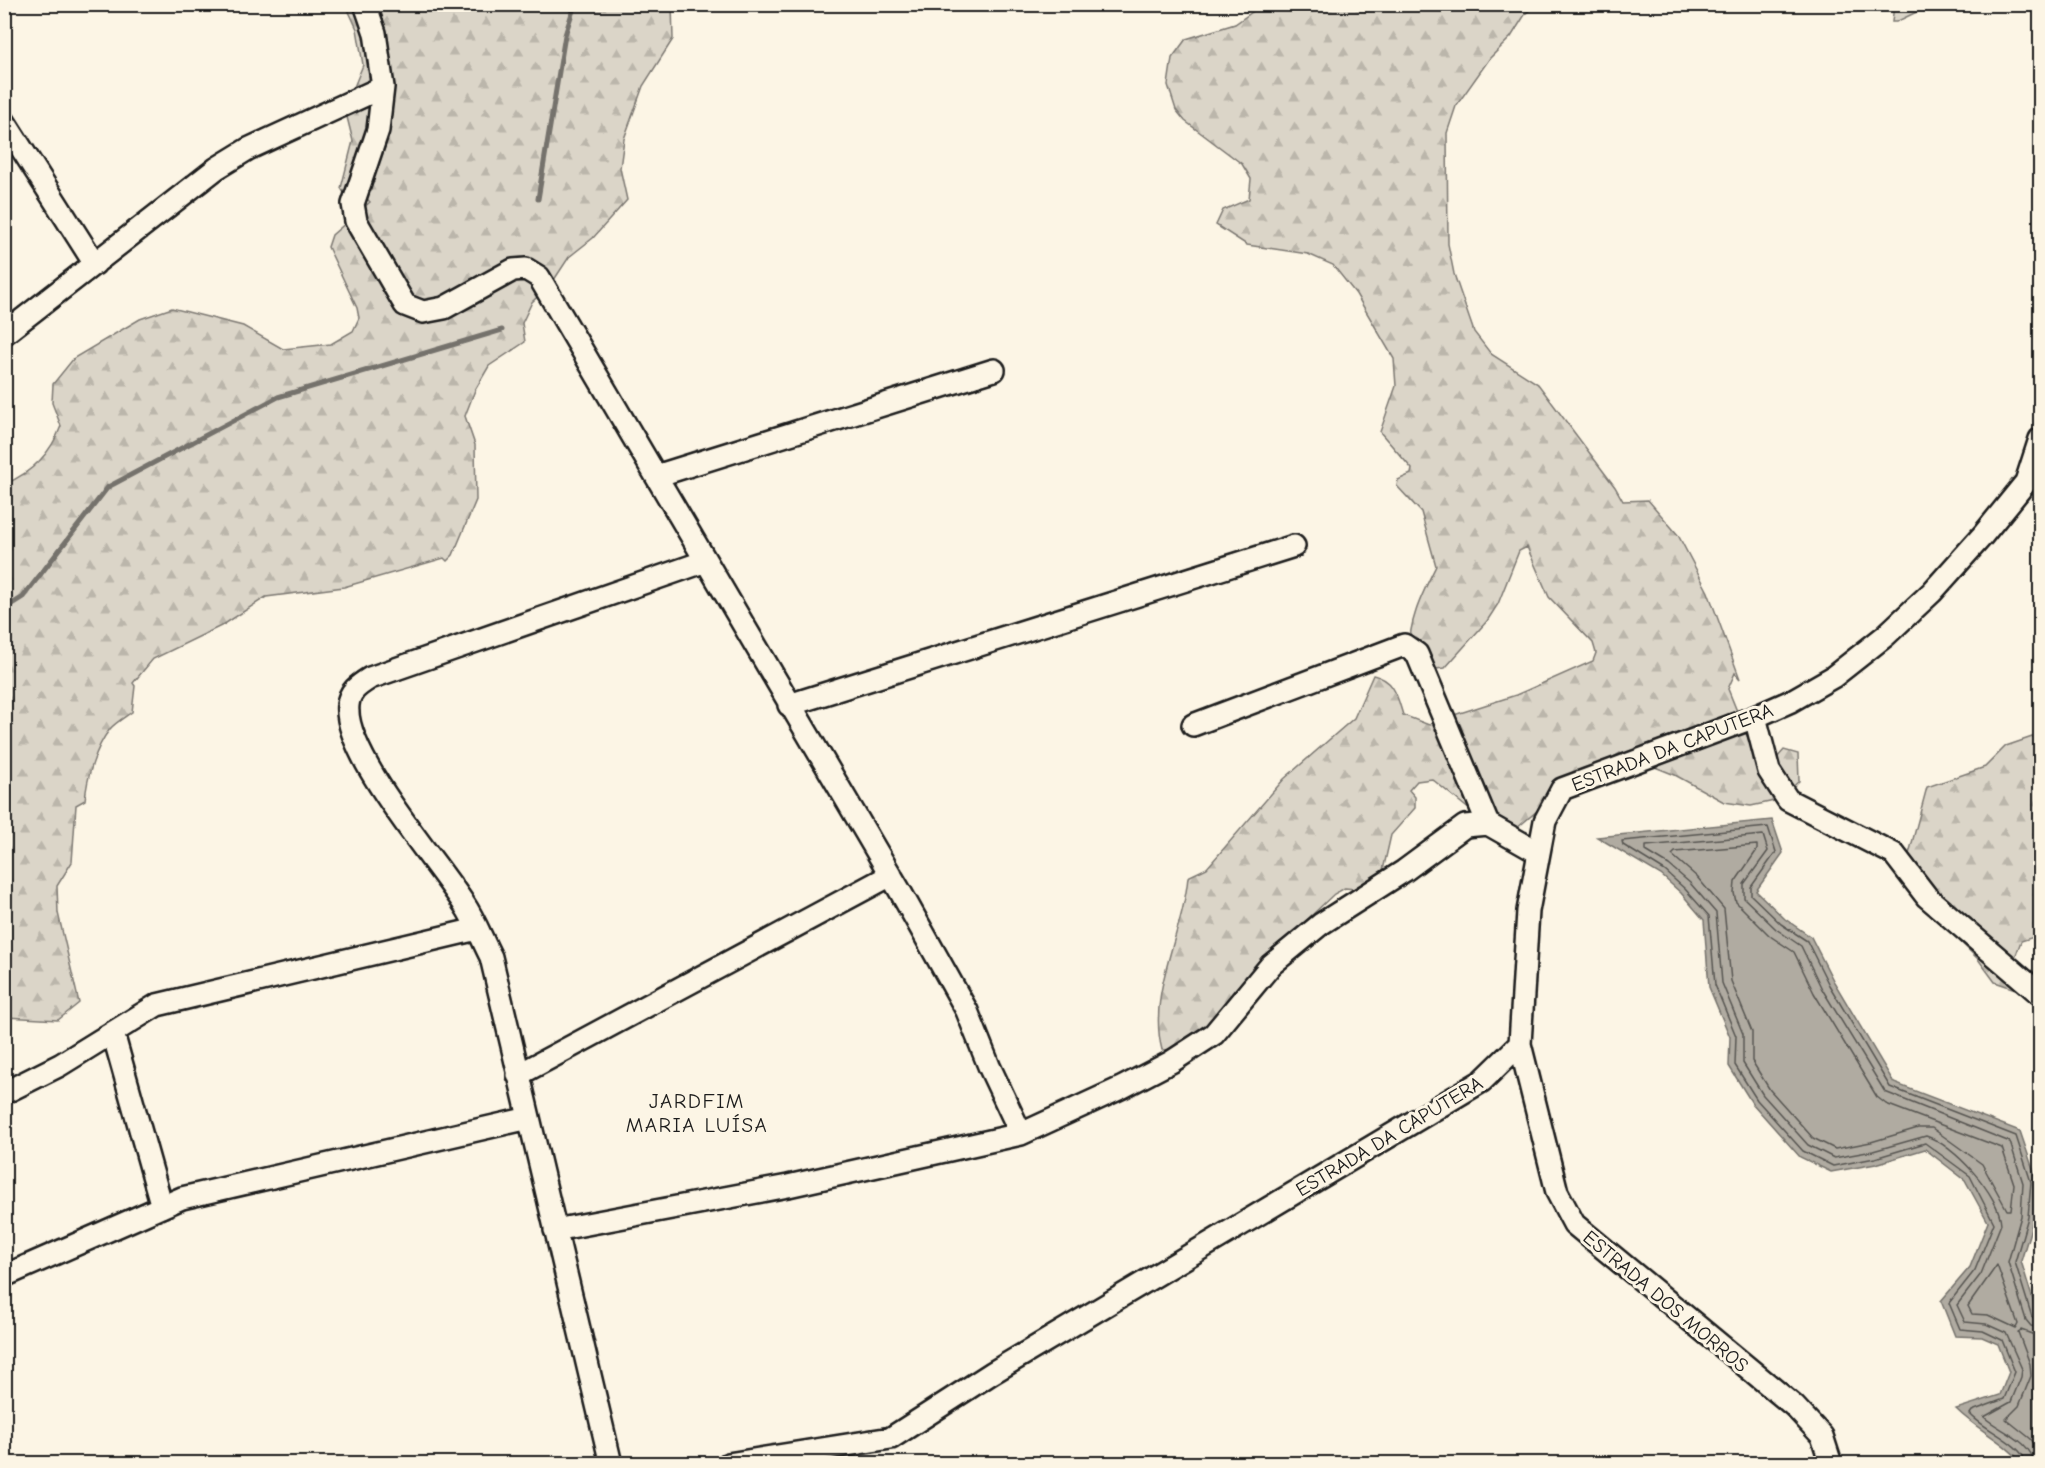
<svg xmlns="http://www.w3.org/2000/svg" width="2045" height="1468" font-family="'Comic Neue',sans-serif">
  <style>
    .forest { fill: url(#forest-firs); stroke: #7c7872; stroke-width: 1.5 }
    .water { fill: #b0aba1; stroke: #75726c; stroke-width: 1.5 }
    .lines { fill: none; stroke-linecap: round; stroke-linejoin: round }
    .shore { stroke: #575551; stroke-width: 1.5 }
    .stream { stroke: #75726c; stroke-width: 5 }
    .street-casing { stroke: #1c1c1c; stroke-width: 26 }
    .street { stroke: #fcf5e5; stroke-width: 21 }
    .labels { text-anchor: middle; stroke-width: 6; stroke-linejoin: round; paint-order: stroke }
    .street-label { font-size: 20px; fill: #1c1c1c; stroke: #fcf5e5 }
    .neighbourhood-label { font-size: 21px; letter-spacing: 1.5px; fill: #1c1c1c; stroke: #fcf5e5 }
  </style>
  <defs>
    <pattern id="forest-firs" width="22" height="20" patternUnits="userSpaceOnUse" patternTransform="scale(1.5)"><rect width="22" height="20" fill="#dbd5c8"/><path d="M5 1l3.5 6h-7zM16 11l3.5 6h-7z" fill="#bbb6ab"/></pattern>
  </defs>
  <rect width="100%" height="100%" fill="#fcf5e5"/>
  <filter id="ink" filterUnits="userSpaceOnUse"><feTurbulence type="fractalNoise" baseFrequency=".0167" numOctaves="2"/><feDisplacementMap in="SourceGraphic" scale="12" xChannelSelector="R" yChannelSelector="G"/><feConvolveMatrix kernelMatrix="1 2 1 2 8 2 1 2 1" color-interpolation-filters="sRGB"/></filter>
  <g filter="url(#ink)">
    <!-- forest -->
    <path class="forest" d="M346 5H672L673 39 643 86 624 139 620 168 627 200 593 238 569 257 552 283 532 302 522 323 525 342 489 366 475 390 465 416 475 445 476 500 453 555 447 561 444 558 344 587 266 597 223 625 153 659 133 683 135 686 132 712C125 717 115 723 110 729 95 748 87 778 85 800L76 805 72 862 57 886 58 913 79 1003 58 1020 6 1017 5 1020V484C31 473 51 453 61 426L52 403 53 384 74 358 140 319 172 308 243 326 283 349 331 344 353 331 359 318 357 308 328 247 332 235 370 202 366 198 348 199 341 188 353 141 345 109 363 65 357 29Z
      M1262 5H1537L1526 13 1511 37 1490 58 1456 106 1447 133 1448 244 1454 274 1474 332 1491 354 1538 384 1615 487 1623 501 1648 500 1678 535 1708 592 1740 679 1735 673 1728 689 1758 763 1766 770 1784 750 1798 754 1799 781 1779 800 1751 806 1724 802 1675 775 1620 753 1564 788 1517 828 1493 829 1432 779 1417 781 1409 790 1415 797V808L1391 835 1381 879 1366 890 1345 888 1334 894 1248 976 1232 999 1209 1023 1177 1049 1162 1050C1147 993 1183 934 1188 877L1207 868 1284 779 1354 718 1373 675C1395 680 1397 696 1403 715L1429 725 1444 715H1454L1516 695 1593 661 1596 653 1593 643 1549 597 1527 547 1519 551 1498 604 1487 621 1445 668 1435 669 1410 658C1406 625 1422 594 1436 566L1421 512 1397 486 1398 480 1411 474 1412 469 1380 432 1396 386 1394 359 1356 294 1333 265 1308 254 1247 245 1216 225 1223 210 1249 199 1251 179 1242 164 1185 121 1176 110 1168 85 1172 58 1186 39 1235 24Z
      M1894 5V4L1931 5 1896 22H1892Z
      M2035 736H2040V935L2021 941 2013 963 2027 993 1995 982 1978 959 1915 898 1905 869 1927 787 1985 767 2006 746Z"/>
    <!-- water -->
    <path class="water" d="M1772 820 1783 853 1756 891 1785 919 1811 937 1834 982 1894 1083 2020 1131 2037 1181 2034 1218 2021 1261 2040 1323V1463H2022C2005 1442 1977 1430 1956 1409L2000 1395 2009 1372 1998 1344 1982 1337 1955 1336 1941 1301 1970 1267 1988 1222 1965 1180 1925 1149 1876 1164 1831 1172 1800 1157 1752 1103 1729 1066 1730 1037 1709 987 1704 920 1681 893 1661 875 1597 837Z"/>
    <g class="lines">
      <!-- shore -->
      <path class="shore" d="M1757 845V850L1735 882 1734 893 1736 902 1770 936 1794 952 1814 993 1877 1097 1886 1104 2002 1148 2014 1184 2011 1210H2007L1982 1164 1932 1128H1918L1871 1142 1835 1149 1813 1138 1770 1090 1752 1061V1032L1731 981 1724 909 1697 877 1672 855 1675 852Z
        M1997 1265 2018 1324 2016 1328 1988 1315 1972 1314 1968 1306Z
        M2040 1337 2021 1330 2018 1332 2030 1364 2031 1376 2019 1406 2006 1419 2031 1439 2040 1452
        M2026 1464C2024 1444 1982 1429 1970 1414L1972 1411 2004 1399 2015 1372 2002 1340 1983 1331 1960 1329 1949 1303 1975 1270 1994 1223 1970 1176 1925 1143 1875 1158 1833 1166 1803 1151 1757 1100 1735 1065 1736 1036 1715 985 1709 916 1685 889 1665 871 1623 845 1622 841 1768 827 1776 852 1751 887V895L1781 924 1807 941 1829 985 1890 1087 2016 1136 2031 1182 2028 1217 2015 1262 2032 1317 2040 1321
        M2034 1464C2032 1440 1999 1431 1984 1417L2011 1402 2021 1377 2022 1369 2006 1333 1986 1324 1965 1322 1957 1305 1981 1274 2001 1224C2000 1195 1953 1144 1926 1136L1873 1151 1834 1158 1808 1145 1763 1095 1743 1063V1034L1722 983 1716 913 1690 883 1669 865 1646 851V846L1763 835 1768 851 1744 884V898L1776 929 1801 946 1822 989 1885 1092 2010 1142 2023 1183 2021 1216 2008 1262 2026 1320 2031 1326 2040 1328"/>
      <!-- stream -->
      <path class="stream" d="M538 199 565 35 575 4
        M4 609 23 597 108 487 278 397 502 330"/>
      <!-- street casing -->
      <g class="street-casing">
        <path id="street" d="M365 4 375 33 383 87 378 130 353 204 356 221 405 305 423 312 444 308 513 270 526 269 539 277 900 891 967 1011 989 1066 1021 1134
          M4 121 95 264
          M4 334 217 168 248 149 383 87
          M656 476 994 370
          M789 705 1294 546
          M1755 717 1769 771 1788 800 1894 854 1927 897 2040 994
          M1193 725 1404 645 1417 654 1488 824
          M113 1033 162 1207
          M1520 1044 1557 1192 1574 1224 1794 1406 1822 1436 1831 1464
          M518 1075 891 875
          M4 1093 60 1065 157 1005 477 929
          M555 1230 788 1186 1021 1134 1123 1087 1171 1062 1214 1034 1271 965 1321 924 1404 871 1465 826 1488 824 1539 853
          M4 1276 182 1198 529 1118
          M611 1464 491 957C482 940 475 920 464 904 436 860 343 755 348 705 349 691 359 685 370 678L706 561
          M728 1464 891 1438 992 1373 1482 1081 1520 1044 1528 911 1545 821 1562 789 1755 717 1791 701 1833 677 1885 636 1932 592 1983 535 2026 482 2040 439"/>
      </g>
      <!-- street -->
      <use href="#street" class="street"/>
    </g>
  </g>
  <g class="labels">
    <!-- street labels -->
    <g class="street-label">
      <text transform="translate(1672 747) rotate(-21)" y="7">ESTRADA DA CAPUTERA</text>
      <text transform="translate(1389 1136) rotate(-31)" y="7">ESTRADA DA CAPUTERA</text>
      <text transform="translate(1666 1301) rotate(40)" y="7">ESTRADA DOS MORROS</text>
    </g>
    <!-- neighbourhood labels -->
    <g class="neighbourhood-label">
      <text x="697" y="1108">JARDFIM<tspan x="697" dy="24">MARIA LUÍSA</tspan></text>
    </g>
  </g>
  <!-- margin -->
  <rect width="2045" height="1468" fill="none" stroke="#fcf5e5" stroke-width="24"/>
  <rect x="12" y="12" width="2021" height="1444" fill="none" stroke="#1c1c1c" stroke-width="2" filter="url(#ink)"/>
</svg>
